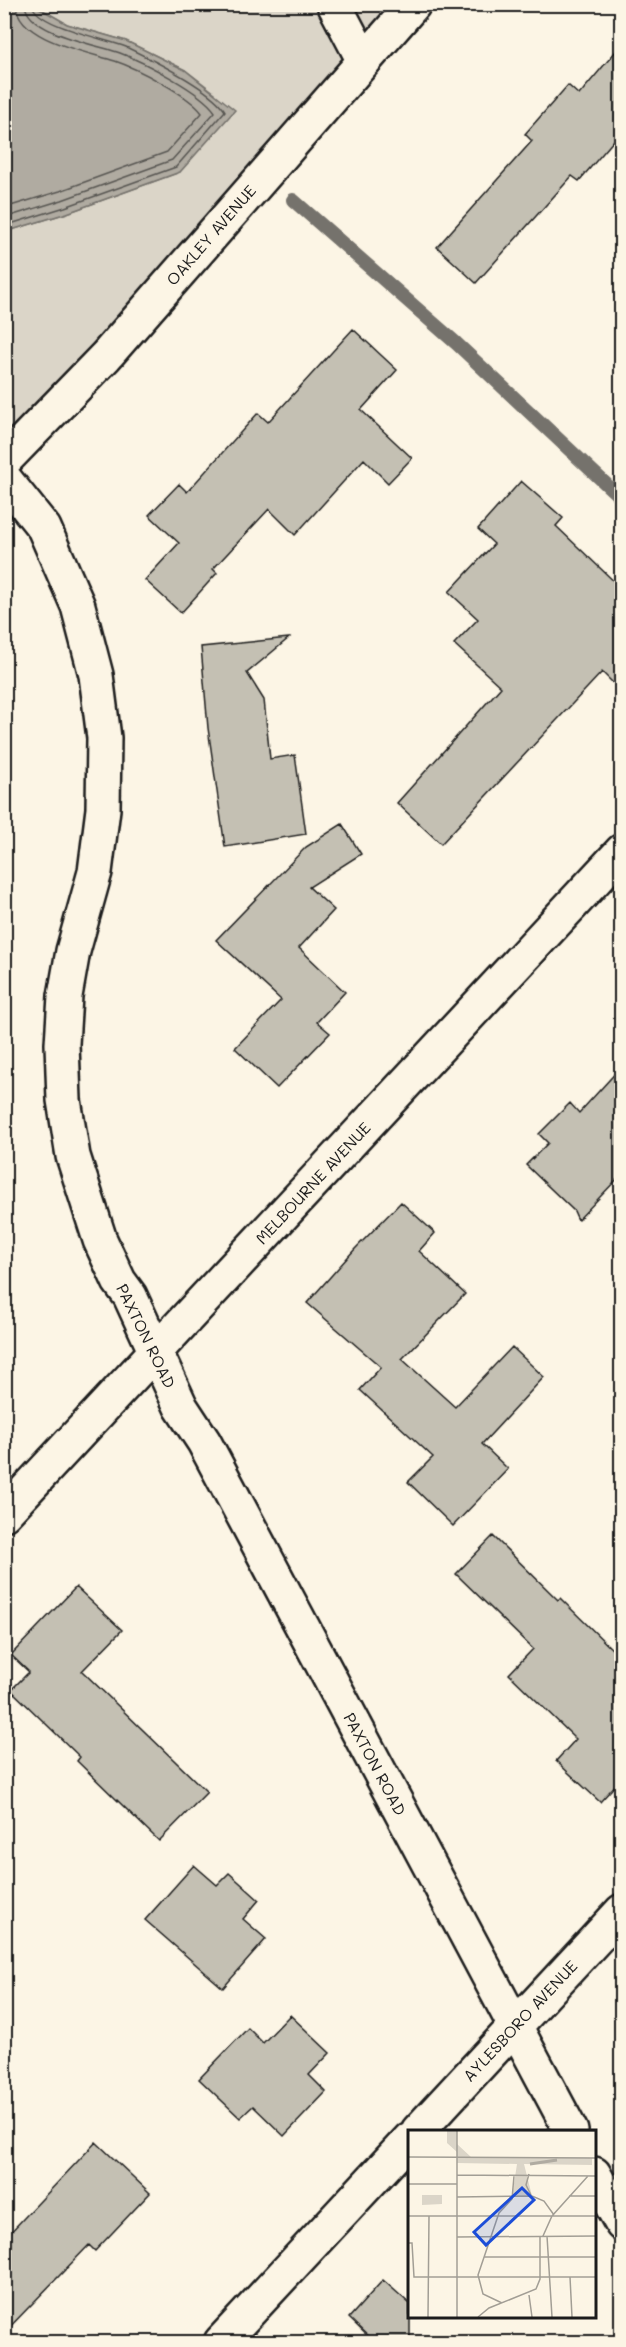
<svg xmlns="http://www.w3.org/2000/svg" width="626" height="2347" font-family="Mali,sans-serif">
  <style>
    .green { fill: #dbd5c8; stroke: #7c7872; stroke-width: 1.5 }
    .water { fill: #b0aba1; stroke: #75726c; stroke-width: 1.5 }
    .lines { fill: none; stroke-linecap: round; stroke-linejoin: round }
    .shore { stroke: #575551; stroke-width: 1.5 }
    .stream { stroke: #75726c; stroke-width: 14 }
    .building { fill: #c4c0b3; stroke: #1c1c1c; stroke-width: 1.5 }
    .minor-casing { stroke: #1c1c1c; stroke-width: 38 }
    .minor { stroke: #fcf5e5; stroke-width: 33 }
    .labels { text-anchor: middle; stroke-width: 4.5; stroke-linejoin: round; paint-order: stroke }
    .street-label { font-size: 16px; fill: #1c1c1c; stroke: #fcf5e5 }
    .inset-river { fill: none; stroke: #b0aba1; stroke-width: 3 }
    .inset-road { fill: none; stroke: #a29e95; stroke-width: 1.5 }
    .view { fill: #1d4ed8; fill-opacity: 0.15; stroke: #1d4ed8; stroke-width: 3 }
    .inset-edge { fill: none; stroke: #1c1c1c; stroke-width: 3 }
  </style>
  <rect width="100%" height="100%" fill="#fcf5e5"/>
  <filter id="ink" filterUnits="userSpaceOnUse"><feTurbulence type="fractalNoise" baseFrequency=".0167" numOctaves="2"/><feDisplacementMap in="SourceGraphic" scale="12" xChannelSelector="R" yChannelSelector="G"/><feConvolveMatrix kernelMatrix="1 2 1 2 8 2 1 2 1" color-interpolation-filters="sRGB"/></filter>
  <g filter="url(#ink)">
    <!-- green -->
    <path class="green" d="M34 5H414L5 461V232L67 213 180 172 215 93 185 70 126 41 67 24Z"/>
    <!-- water -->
    <path class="water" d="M5 4 34 5 67 24 126 41 185 70 235 110 180 172 67 213 5 232Z"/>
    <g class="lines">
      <!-- shore -->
      <path class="shore" d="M4 208 60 191 167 152 202 113C189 95 136 68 115 61 88 52 17 40 16 4
        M4 218 62 200 172 160 215 112C202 92 144 62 120 53 98 45 26 33 25 4
        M4 226 65 207 176 167 225 111C211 88 151 59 126 47 107 39 35 26 32 4"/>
      <!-- stream -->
      <path class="stream" d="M293 200 456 343 622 499"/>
    </g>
    <!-- building -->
    <path class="building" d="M621 45V132L579 181 572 176 476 283 437 247 532 141 525 134 568 85 579 95Z
      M353 329 397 370 361 410 412 458 388 483 364 459 295 535 269 509 213 569 217 573 181 613 145 580 179 543 149 515 179 484 187 492 258 413 268 422Z
      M521 481 563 518 556 526 621 588V691L602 672 441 844 397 803 501 687 454 644 478 619 449 592 494 544 478 529Z
      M289 638 247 673 264 700 270 759 295 755 306 834 225 847 208 728 201 647Z
      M342 824 361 854 309 887 334 910 299 948 345 992 317 1022 330 1033 277 1088 235 1048 281 1000 216 940 306 847Z
      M621 1067V1175L578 1220 574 1211 526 1165 548 1143 539 1134 570 1103 579 1113Z
      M401 1202 435 1233 419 1251 465 1294 402 1359 455 1407 512 1347 544 1377 482 1444 508 1469 453 1526 408 1482 433 1457 360 1390 381 1367 307 1303 355 1249Z
      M493 1536 558 1600 560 1598 621 1658V1779L600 1802 556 1761 576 1739 509 1674 533 1649 456 1574Z
      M76 1587 122 1630 82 1671 207 1792 159 1841 77 1761 80 1757 11 1690 29 1672 11 1655Z
      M194 1865 217 1885 229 1873 259 1900 243 1919 266 1939 223 1988 145 1920Z
      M290 2015 330 2053 309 2075 326 2092 284 2136 253 2106 240 2118 199 2079 248 2028 263 2043Z
      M96 2142 150 2193 95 2251 89 2245 4 2333V2239Z
      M383 2280 410 2304V2343H375L349 2318Z"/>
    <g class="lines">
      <!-- minor casing -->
      <g class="minor-casing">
        <path id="minor" d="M334 4 364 61
          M4 461 106 356 414 4
          M4 478 44 528 78 606 96 675 104 738 103 809 95 872 73 951 65 996 62 1044 64 1100 73 1156 100 1240 119 1281 130 1296 181 1407 204 1442 571 2131
          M4 1514 622 851
          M418 2131 622 1911
          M594 2174 622 2224
          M221 2342 410 2139"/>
      </g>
      <!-- minor -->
      <use href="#minor" class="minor"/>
    </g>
  </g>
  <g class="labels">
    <!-- street labels -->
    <g class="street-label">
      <text transform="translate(211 235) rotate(-49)" y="6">OAKLEY AVENUE</text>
      <text transform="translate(313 1183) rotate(-47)" y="6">MELBOURNE AVENUE</text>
      <text transform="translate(146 1336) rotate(64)" y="6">PAXTON ROAD</text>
      <text transform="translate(375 1764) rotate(62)" y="6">PAXTON ROAD</text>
      <text transform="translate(520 2021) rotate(-47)" y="6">AYLESBORO AVENUE</text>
    </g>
  </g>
  <!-- overview -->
  <g transform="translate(408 2130)">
    <rect width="188" height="188" fill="#fcf5e5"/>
    <path d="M49 0V14L63 27 184 28V35L116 34 124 66 104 67 109 34 49 33V22L39 13V1ZM14 65H34V74L14 75Z" fill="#dbd5c8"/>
    <path class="inset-river" d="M122 34 149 30"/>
    <path class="inset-road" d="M19 0 188 1M0 27 188 28M121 44 118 55 123 65M49 45 188 46M0 54H49M161 66H188M49 67 124 66 136 71 146 85M0 86H188M135 106 144 86 180 46M139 106 144 187M49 107 188 106M0 113H4L6 147H188M76 127H188M162 147 164 187M121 165 124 187M94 173 75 164 70 145 91 83 104 69 106 46M20 187 21 86M49 187V0M70 187 81 178 128 159 132 149V106"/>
    <path class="view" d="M114 58 126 70 78 115 66 102Z"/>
    <rect width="188" height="188" class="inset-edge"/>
  </g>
  <!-- margin -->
  <rect width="626" height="2347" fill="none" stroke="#fcf5e5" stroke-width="24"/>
  <rect x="12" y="12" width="602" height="2323" fill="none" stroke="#1c1c1c" stroke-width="2" filter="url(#ink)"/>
</svg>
